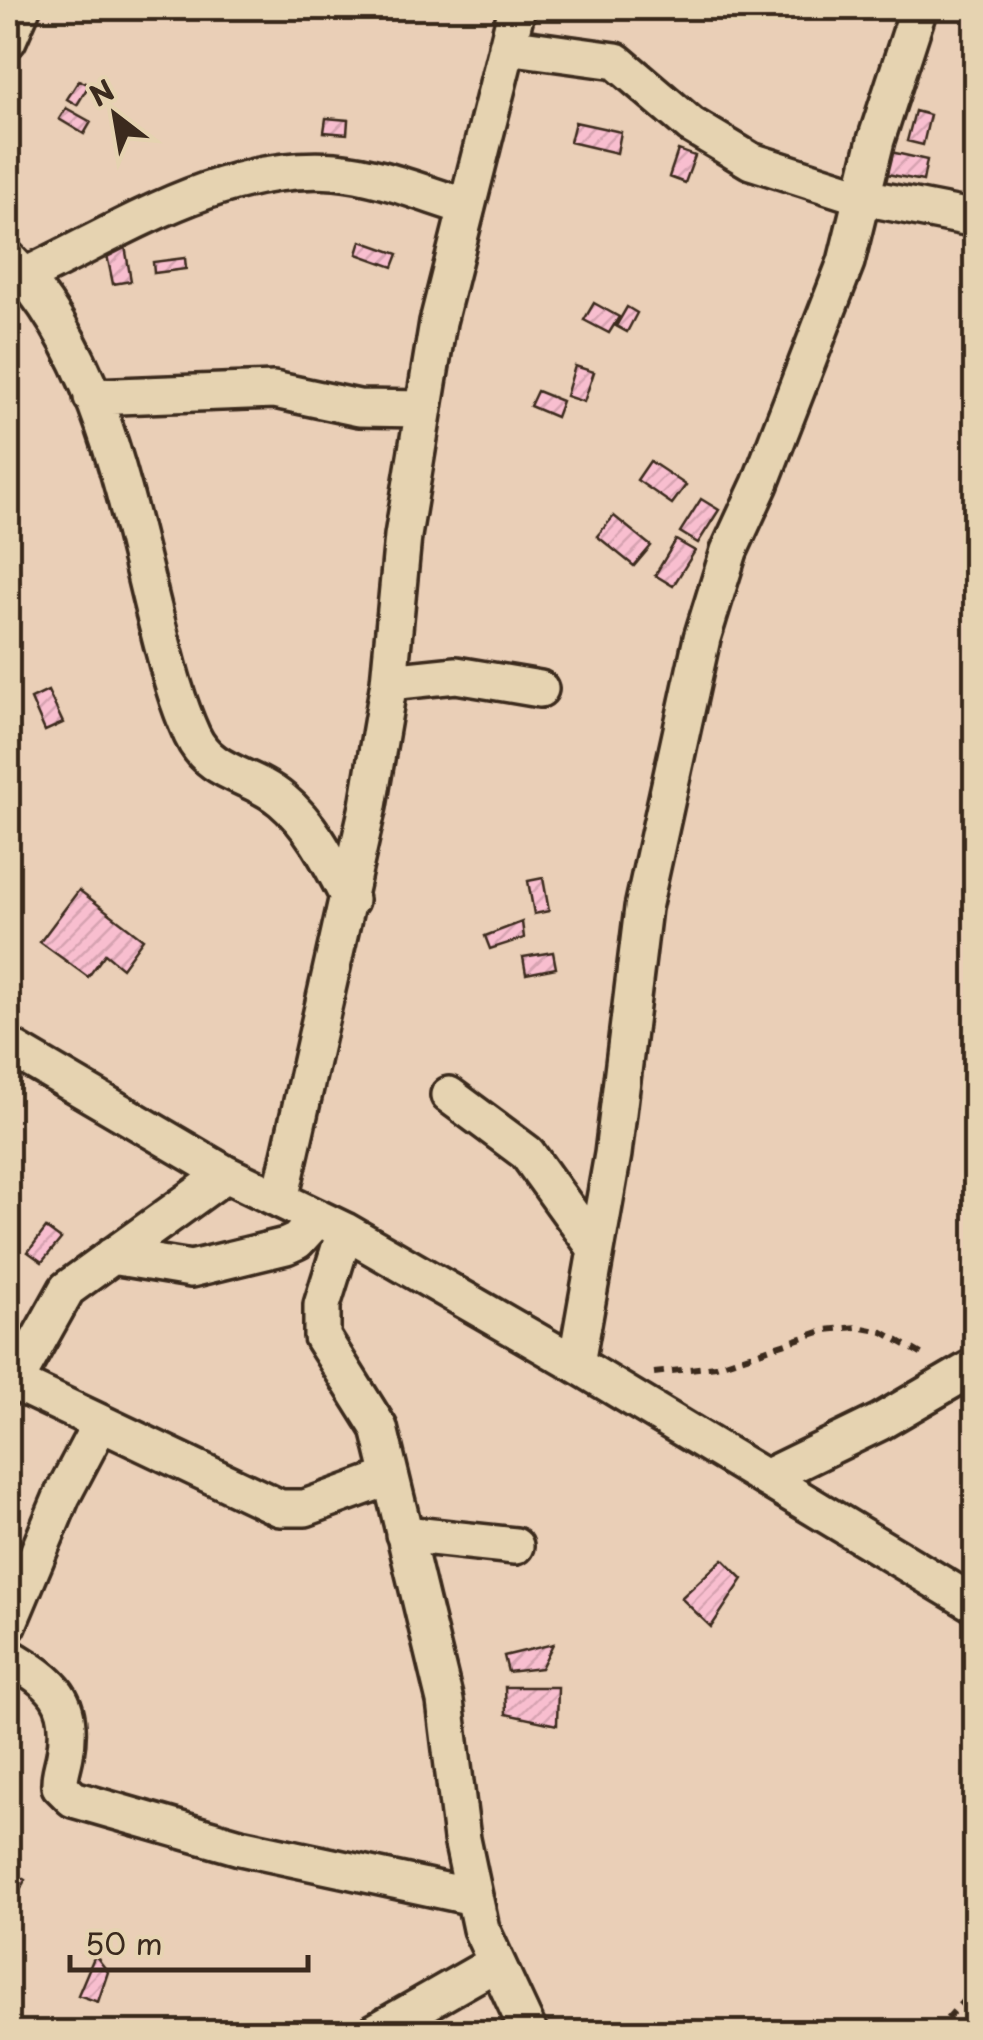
<svg xmlns="http://www.w3.org/2000/svg" width="983" height="2040" font-family="'Playpen Sans',sans-serif">
  <style>
    .building { fill: url(#building-hatch); stroke: #3b2a1e; stroke-width: 2.5 }
    .lines { fill: none; stroke-linecap: round; stroke-linejoin: round }
    .minor-casing { stroke: #3b2a1e; stroke-width: 42 }
    .path { stroke: #3b2a1e; stroke-width: 6; stroke-dasharray: 10 8; stroke-linecap: butt }
    .minor { stroke: #e6d3b1; stroke-width: 35 }
  </style>
  <defs>
    <pattern id="building-hatch" width="6" height="6" patternUnits="userSpaceOnUse" patternTransform="scale(2.5)"><rect width="6" height="6" fill="#f8becf"/><path d="M-1 1l2-2M0 6l6-6M5 7l2-2" fill="none" stroke="#d6a3b1"/></pattern>
  </defs>
  <rect width="100%" height="100%" fill="#eacfb7"/>
  <filter id="ink" filterUnits="userSpaceOnUse"><feTurbulence type="fractalNoise" baseFrequency=".01" numOctaves="2"/><feDisplacementMap in="SourceGraphic" scale="20" xChannelSelector="R" yChannelSelector="G"/><feConvolveMatrix kernelMatrix="1 2 1 2 8 2 1 2 1" color-interpolation-filters="sRGB"/></filter>
  <g filter="url(#ink)">
    <!-- building -->
    <path class="building" d="M79 80 89 85 77 105 67 99Z
      M66 108 91 122 84 134 59 119Z
      M915 111 930 115 923 145 907 141Z
      M326 118 348 120 347 134 324 132Z
      M575 122 621 132 617 153 570 142Z
      M678 150 695 156 685 183 669 177Z
      M891 152 927 160 923 181 887 174Z
      M361 241 398 254 393 267 357 254Z
      M125 246 131 281 113 284 106 250Z
      M185 258 186 269 154 273 153 262Z
      M594 303 619 317 609 333 584 320Z
      M627 307 637 313 627 332 616 326Z
      M575 366 594 372 584 402 566 396Z
      M537 391 562 401 556 417 530 406Z
      M650 461 686 485 672 504 637 480Z
      M701 499 719 510 698 543 680 532Z
      M614 516 651 546 634 566 597 536Z
      M676 540 695 551 673 586 655 575Z
      M48 691 63 723 45 731 31 699Z
      M543 878 549 911 534 914 528 881Z
      M79 890 143 939 122 968 105 954 88 977 40 942Z
      M522 922 524 938 490 949 485 936Z
      M553 952 556 968 526 974 523 957Z
      M46 1228 61 1239 42 1262 28 1252Z
      M723 1559 743 1579 711 1627 681 1598Z
      M553 1644 541 1668 508 1672 504 1656Z
      M505 1687H558L557 1725 506 1714Z
      M8 1870 25 1880 14 1901 8 1897Z
      M95 1955 108 1972 98 2002 78 1995Z"/>
    <g class="lines">
      <!-- minor casing -->
      <g class="minor-casing">
        <path id="minor" d="M8 40 22 8
          M507 46 616 61 691 125 751 161 863 197 976 219
          M8 259C98 351 124 491 154 612 165 654 174 696 192 735 211 776 251 773 282 800 313 826 331 864 350 900
          M8 284C111 238 216 162 335 171 380 175 424 194 467 207
          M92 397 274 390 359 408 424 409
          M389 682 456 675 540 689
          M8 1046 226 1174 345 1231 576 1364 976 1605
          M449 1095 527 1153 596 1249
          M280 1200 368 806 389 682 403 536 438 322 517 8
          M345 1231 322 1305V1337L379 1428 445 1701 462 1839 481 1929 529 2032
          M112 1256 191 1269 286 1246 297 1241 318 1218
          M576 1364 613 1154 643 908 702 638 729 551 760 484 846 262 876 140 919 8
          M8 1379 280 1508H305L390 1477
          M15 1382 67 1289 226 1174
          M765 1478 880 1422 976 1366
          M404 1534 515 1546
          M8 1625 62 1496 100 1424
          M8 1656C53 1683 75 1699 65 1755 63 1767 59 1775 60 1786L73 1799 240 1847 473 1897
          M375 2032 494 1964"/>
      </g>
      <!-- path -->
      <path class="path" d="M654 1373 716 1366 826 1330 857 1327 883 1332 928 1358
        M935 2032 976 1987"/>
      <!-- minor -->
      <use href="#minor" class="minor"/>
    </g>
  </g>
  <!-- margin -->
  <rect width="983" height="2040" fill="none" stroke="#e6d3b1" stroke-width="40"/>
  <rect x="20" y="20" width="943" height="2000" fill="none" stroke="#3b2a1e" stroke-width="4" filter="url(#ink)"/>
  <!-- north arrow -->
  <g transform="translate(115 115) rotate(329)" stroke="#e6d3b1" stroke-width="8" paint-order="stroke">
  <path d="M0-8L18 38L0 25L-18 38Z" fill="#3b2a1e"/>
  <text y="-15" font-size="28" font-weight="bold" text-anchor="middle" fill="#3b2a1e">N</text>
  </g>
  <!-- scale -->
  <path d="M70 1955v15h238v-15" fill="none" stroke="#3b2a1e" stroke-width="5"/>
  <text x="85" y="1955" font-size="30" fill="#3b2a1e" stroke="#e6d3b1" stroke-width="8" paint-order="stroke">50 m</text>
</svg>
